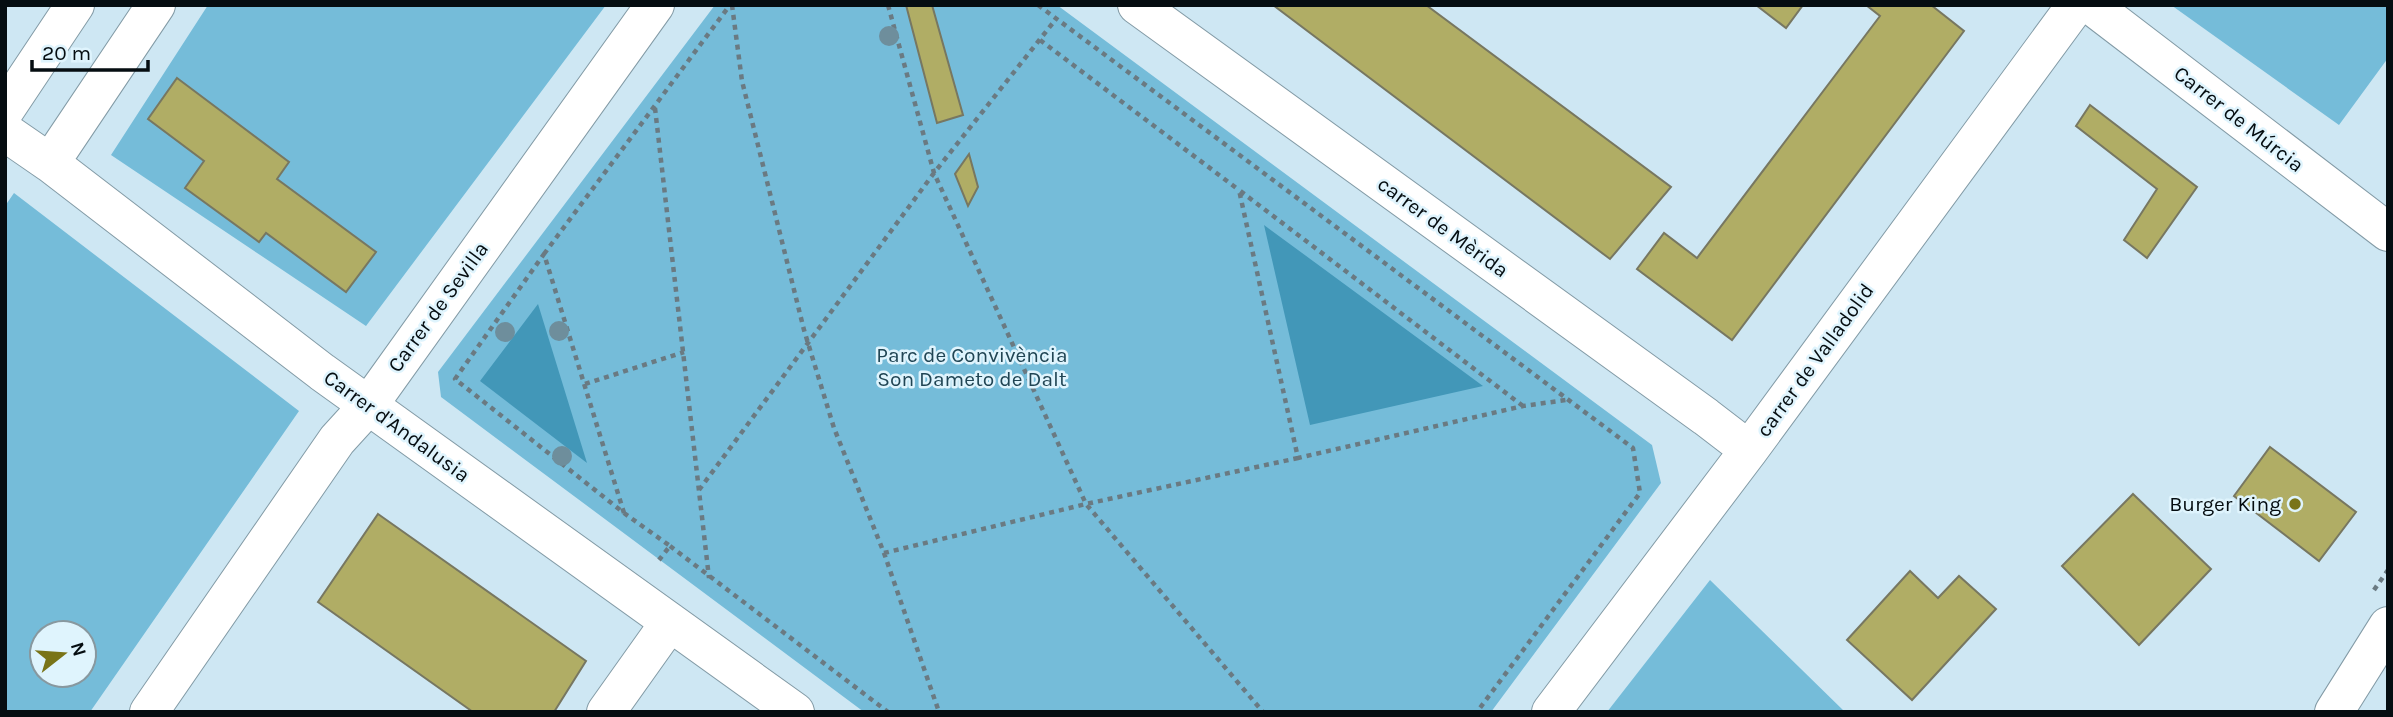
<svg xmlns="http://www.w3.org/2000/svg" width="2393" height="717" font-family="Karla,sans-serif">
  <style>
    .green { fill: #75bcd9; fill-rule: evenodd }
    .water { fill: #4297b8 }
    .building { fill: #b0ad65; stroke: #777761; stroke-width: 2 }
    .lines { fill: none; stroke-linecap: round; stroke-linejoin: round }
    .minor-casing { stroke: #839ba6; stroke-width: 40 }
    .path { stroke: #6a7a82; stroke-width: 4.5; stroke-dasharray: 5 5; stroke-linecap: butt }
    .minor { stroke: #fff; stroke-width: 38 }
    .tree { fill: #6e8e9c }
    .poi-dot { fill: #797418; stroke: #dff4fd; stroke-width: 2.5 }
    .labels { text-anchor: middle; stroke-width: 5; stroke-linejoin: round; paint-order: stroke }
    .street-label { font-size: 21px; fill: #050d11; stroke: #dff4fd }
    .park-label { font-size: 21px; fill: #204554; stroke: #dff4fd }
    .poi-label { font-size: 21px; fill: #050d11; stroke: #dff4fd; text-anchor: end }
  </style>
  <rect width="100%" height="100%" fill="#cee7f3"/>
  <!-- green -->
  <path class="green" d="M208 5H606L366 326 111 155Z
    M715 5H1057L1652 445 1661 483 1491 712H864L441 397 438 372Z
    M2171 5H2388V58L2339 125Z
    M14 193 299 411 90 712H5V206ZM42 633H84V675H42Z
    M1710 580 1845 712H1607Z"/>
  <!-- water -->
  <path class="water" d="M1264 225 1483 386 1310 425Z
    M538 304 587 463 480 381Z"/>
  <!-- building -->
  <path class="building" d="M906 5H932L963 115 937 123Z
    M1273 5H1426L1671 187 1610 259Z
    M1756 5H1803L1786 28Z
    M1866 5H1931L1964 31 1732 340 1637 269 1664 233 1697 258 1880 16Z
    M177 78 289 162 277 179 376 252 346 292 266 233 259 242 185 188 204 161 148 119Z
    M2090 105 2197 187 2147 258 2124 240 2157 189 2076 126Z
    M969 154 978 187 968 206 955 174Z
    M2270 447 2356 512 2319 561 2234 496Z
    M2133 494 2211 569 2139 645 2062 566Z
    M378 514 586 661 554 712H473L318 602Z
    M1910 571 1938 598 1959 576 1996 609 1912 700 1847 640Z"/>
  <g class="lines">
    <!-- minor casing -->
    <g class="minor-casing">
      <path id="minor" d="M1137 5 1706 417 1749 450
        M2091 5 2388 232
        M5 110 75 5
        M5 132 50 163 322 372 795 712
        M50 163 156 5
        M149 712 337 440 368 406 655 5
        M606 712 670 622
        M1551 712 1749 450 2076 5
        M2334 712 2388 626"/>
    </g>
    <!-- path -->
    <path class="path" d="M732 5 742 81 804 330 834 428 884 553 939 712
      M888 5 934 173 1086 504 1263 712
      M1038 5 1633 448 1640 493 1477 712
      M1040 40 1239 190
      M655 108 709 578
      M544 254 730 5
      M585 384 684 352
      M1523 406 1239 190 1298 458 1523 406 1566 400
      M699 490 934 173 1056 19
      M624 513 544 254 455 379 624 513 670 546 659 560
      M670 546 888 712
      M884 553 1086 504 1298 458
      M2374 590 2388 570"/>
    <!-- minor -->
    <use href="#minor" class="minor"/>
  </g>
  <!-- trees -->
  <g class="tree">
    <circle cx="889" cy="36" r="10"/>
    <circle cx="559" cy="331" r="10"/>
    <circle cx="505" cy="332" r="10"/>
    <circle cx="562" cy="456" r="10"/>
  </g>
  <!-- markers -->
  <circle class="poi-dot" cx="2295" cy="504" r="7"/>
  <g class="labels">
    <!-- street labels -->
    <g class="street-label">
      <text transform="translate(2239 119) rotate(38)" y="7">Carrer de Múrcia</text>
      <text transform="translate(1443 227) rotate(36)" y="7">carrer de Mèrida</text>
      <text transform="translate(438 307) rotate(-54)" y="7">Carrer de Sevilla</text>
      <text transform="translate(1815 360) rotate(-54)" y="7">carrer de Valladolid</text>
      <text transform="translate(397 426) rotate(36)" y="7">Carrer d'Andalusia</text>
    </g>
    <!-- park labels -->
    <g class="park-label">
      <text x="972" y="362">Parc de Convivència<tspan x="972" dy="24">Son Dameto de Dalt</tspan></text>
    </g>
    <!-- poi labels -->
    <g class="poi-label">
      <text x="2281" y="511">Burger King</text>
    </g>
  </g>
  <!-- border -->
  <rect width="2393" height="717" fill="none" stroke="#050d11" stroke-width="14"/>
  <!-- north arrow -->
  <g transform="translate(63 654) rotate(73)"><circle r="33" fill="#dff4fd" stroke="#88989f" stroke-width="2"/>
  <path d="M0-5L12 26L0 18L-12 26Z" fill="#797418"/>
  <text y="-10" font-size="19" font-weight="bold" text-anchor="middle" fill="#050d11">N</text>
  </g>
  <!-- scale -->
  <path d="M32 60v10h116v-10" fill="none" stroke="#050d11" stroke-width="3.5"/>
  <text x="42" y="60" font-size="21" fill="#050d11" stroke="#dff4fd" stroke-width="5" paint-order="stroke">20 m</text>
</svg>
